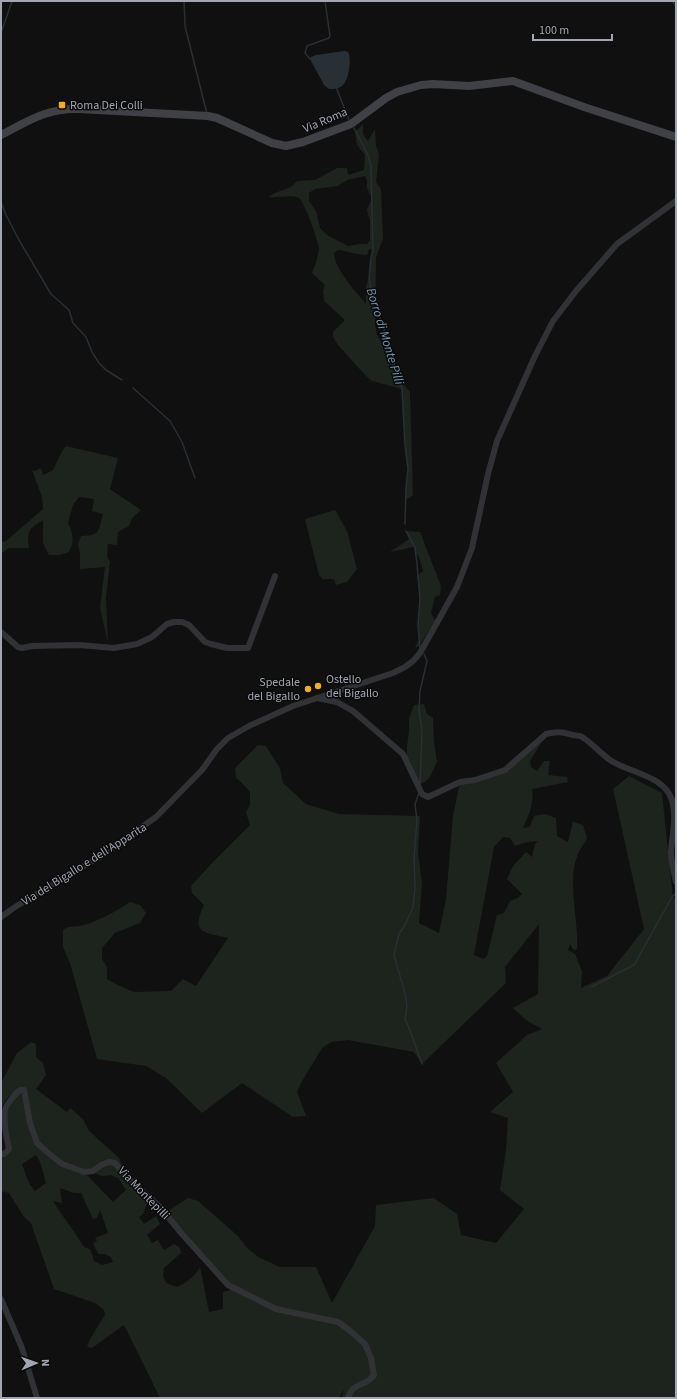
<svg xmlns="http://www.w3.org/2000/svg" width="677" height="1399" font-family="'Source Sans 3',sans-serif">
  <style>
    .green { fill: #1c241d; fill-rule: evenodd }
    .water { fill: #283036 }
    .lines { fill: none; stroke-linecap: round; stroke-linejoin: round }
    .stream { stroke: #283036; stroke-width: 1.5 }
    .minor { stroke: #313236; stroke-width: 6 }
    .secondary { stroke: #3f4146; stroke-width: 8 }
    .poi-dot { fill: #f3aa25; stroke: #0b0b0c; stroke-width: 1.5 }
    .labels { text-anchor: middle; stroke-width: 3; stroke-linejoin: round; paint-order: stroke }
    .poi-label { font-size: 12px; fill: #a1a6b2; stroke: #0b0b0c; text-anchor: start }
    .street-label { font-size: 12px; fill: #a1a6b2; stroke: #0b0b0c }
    .water-label { font-size: 13px; font-style: italic; fill: #7695af; stroke: #0b0b0c }
  </style>
  <rect width="100%" height="100%" fill="#101011"/>
  <!-- green -->
  <path class="green" d="M363 124V134L368 141 375 129 376 146 378 151 379 156 376 182 381 189 383 239 376 257 375 325 377 335 392 359 400 380 410 392 413 495 406 500V488L408 469 405 445 402 389 372 381 365 375 338 345 333 337V332L345 320 324 301 323 291 325 285 312 273C315 265 318 257 319 249 319 243 304 201 299 198 294 194 276 198 268 197L275 193 291 187 297 181 315 180 337 168H347L348 175 364 170 365 155 357 145 355 132ZM365 176 367 180V188L372 198 367 210 370 221V240L367 244H360L348 246 327 235 320 228 316 211 309 201V193L315 189 338 186 347 180ZM369 249 373 250 371 258 369 277 366 286V304C356 292 334 268 334 253L338 250C348 251 357 255 367 255Z
    M66 446 118 458 110 489 141 510 132 518 129 526 118 532 117 545 108 544 107 557 110 561 106 598 108 643 100 608 105 567 80 569V554L78 544 81 536C101 535 98 532 103 514L92 511 94 499 79 497 73 505 68 523C73 534 75 540 69 552L59 555H49L43 543V520C28 529 27 531 29 548H8L3 553 1 550V542L6 541 43 509 42 497 32 470 35 471 41 468 43 475 53 470 62 451Z
    M335 510 347 531 357 569 347 582 336 585 334 579H322L319 575 305 519Z
    M406 531 420 532 441 586 440 595 435 597 431 612 435 621 419 646 415 648 419 639 418 625 420 598 417 576 423 571 419 557 415 552 414 547 390 552 409 539Z
    M424 704 427 714 433 718 434 742 437 762 430 777 425 782 420 784 407 761V747L409 731V718L414 705Z
    M543 740 530 761 531 767 537 771 544 761H550L548 775 567 777 568 782 532 789C534 804 529 815 523 828L530 827 534 816 545 814 556 818 557 836 568 842 573 822 583 825 587 838C584 844 579 850 577 857 567 881 579 922 577 949L574 950 570 944 568 950 575 954 582 971 581 988 607 976 644 929 613 789 629 776 662 793 673 898H676V1398H342L344 1389 339 1398H160L124 1325 92 1348 87 1347 90 1339 105 1315 104 1310 95 1303 54 1289 31 1223 24 1217 9 1193 1 1191V1154L9 1149 5 1110 16 1093C7 1095 5 1102 1 1109V1083L17 1053 31 1042 36 1044V1057L43 1063 46 1075 36 1089 67 1112 70 1108 83 1119 89 1131 119 1158 125 1171V1181L148 1201 143 1214 139 1217 144 1224 156 1216 160 1224 147 1235 152 1243 158 1240 164 1250 174 1244 180 1248 181 1253 164 1268 163 1276 166 1283 177 1287C188 1282 194 1277 200 1267L209 1312 223 1309V1292L234 1289 165 1213 188 1198 198 1201 238 1236 247 1248 260 1258 280 1267H316L332 1303 375 1226 376 1205 434 1198 457 1214 461 1235 496 1243 524 1209 500 1190 506 1150 508 1118 490 1112 513 1092 496 1063 527 1035 542 1029 526 1020 513 1008 538 994 539 924 505 967 506 983 422 1064 414 1052 348 1040 331 1042 322 1048 301 1083 297 1092 306 1116 293 1117 242 1083 202 1113 166 1078 146 1066 97 1059 70 963 63 947V930C69 925 77 927 84 925 101 920 116 911 130 902L140 905 146 913 140 923 115 933 102 948V959L107 967V979L118 985 134 992 171 991 183 979 196 986 228 938C205 932 190 935 204 905L192 893 191 886 213 862 250 825 246 812 250 805V792L242 783 236 778 235 768 258 745 266 746 280 768 283 783 306 804 339 814 420 816 418 852 422 884 419 923 439 933 446 899 453 816 460 782 505 770 537 741ZM503 837 510 838 515 846 523 843 538 841 535 844 532 857 526 852 513 866 507 879 522 894 518 898 510 901 504 913 497 915 487 956 484 959 474 955 494 847ZM36 1155 40 1162 46 1183 35 1191 29 1183 22 1164ZM93 1171C99 1176 102 1177 110 1175L118 1178 126 1190 113 1202 84 1172ZM60 1188 74 1193H81L93 1219 97 1218 100 1210 108 1233 95 1238 97 1241 93 1243 98 1254H105L111 1257 113 1262 102 1265 94 1261 90 1249 84 1247C74 1231 63 1217 53 1201L62 1203Z"/>
  <!-- water -->
  <path class="water" d="M345 51 348 52C352 59 349 81 342 86 338 89 333 89 329 89L324 85 310 59 311 57 316 55Z"/>
  <g class="lines">
    <!-- stream -->
    <path class="stream" d="M184 1 185 26 207 114
      M672 1 676 6
      M1 33 12 1
      M310 59 305 53 307 46 329 38 330 36 325 1
      M336 87 349 120
      M354 128 368 155 371 166 373 250 371 258 369 277 373 302 382 323 402 389 405 445 408 469 406 488 405 524
      M1 202 6 215 19 240 51 294 69 310 73 323 86 337 92 352 99 363 106 370 122 380
      M133 388 170 421 182 442 195 478
      M406 531 415 547 417 564 420 598 418 625 420 648
      M420 784 422 731 419 710 420 691 427 661 424 654
      M419 793 415 804 417 821 414 858 415 888 413 907 406 923 399 934 394 955 406 997 407 1007 405 1019 409 1028 422 1064
      M591 987 634 965 672 897 676 893"/>
    <!-- minor -->
    <path class="minor" d="M1 632 18 647 22 648 32 646 79 645 114 648 137 644 152 637 167 624 174 622H182L189 625 205 642 211 644 227 648H248L275 576
      M317 698 337 702 353 711 403 754 422 794 428 797 460 782 475 780 505 770 546 734C557 731 562 732 573 735 576 736 579 735 582 737 592 743 600 753 610 760 629 773 664 775 672 800 677 817 672 835 671 852 671 862 674 872 676 882
      M1 917 15 907 104 854 156 817 202 770 217 749 228 738 249 726 293 706 393 673 405 667 413 661 420 653 457 587 472 548 488 474 497 441 535 356 553 321 576 291 617 244 676 201
      M1 1154H4L9 1149C7 1140 3 1120 5 1110 6 1105 16 1093 20 1090H24L30 1123 37 1143 47 1152 62 1164 84 1172 93 1171 101 1165 109 1162 115 1163 128 1178 160 1207 182 1234 228 1285 276 1309 338 1322 349 1330 365 1344 371 1358 374 1375C365 1388 354 1380 348 1398
      M1 1299 22 1348 37 1398"/>
    <!-- secondary -->
    <path class="secondary" d="M1 135C28 121 47 108 79 109L208 116 217 118 272 143 286 146 303 142 351 124 386 98 397 92 421 85 433 84 469 86 513 81 584 107 676 137"/>
  </g>
  <!-- markers -->
  <g class="poi-dot">
    <rect x="58" y="101" width="8" height="8" rx="2"/>
    <circle cx="318" cy="686" r="4"/>
    <circle cx="308" cy="689" r="4"/>
  </g>
  <g class="labels">
    <!-- poi labels -->
    <g class="poi-label">
      <text x="70" y="109">Roma Dei Colli</text>
      <text x="326" y="683">Ostello<tspan x="326" dy="14">del Bigallo</tspan></text>
      <text x="300" y="686" text-anchor="end">Spedale<tspan x="300" dy="14">del Bigallo</tspan></text>
    </g>
    <!-- street labels -->
    <g class="street-label">
      <text transform="translate(325 120) rotate(-23)" y="4">Via Roma</text>
      <text transform="translate(84 864) rotate(-32)" y="4">Via del Bigallo e dell'Apparita</text>
      <text transform="translate(144 1193) rotate(46)" y="4">Via Montepilli</text>
    </g>
    <!-- water labels -->
    <g class="water-label">
      <text transform="translate(386 336) rotate(73)" y="5">Borro di Monte Pilli</text>
    </g>
  </g>
  <!-- border -->
  <rect width="677" height="1399" fill="none" stroke="#a1a6b2" stroke-width="4"/>
  <!-- north arrow -->
  <g transform="translate(36 1363) rotate(88)" stroke="#0b0b0c" stroke-width="3" paint-order="stroke">
  <path d="M0-3L7 15L0 10L-7 15Z" fill="#a1a6b2"/>
  <text y="-6" font-size="11" font-weight="bold" text-anchor="middle" fill="#a1a6b2">N</text>
  </g>
  <!-- scale -->
  <path d="M533 34v6h79v-6" fill="none" stroke="#a1a6b2" stroke-width="2"/>
  <text x="539" y="34" font-size="12" fill="#a1a6b2" stroke="#0b0b0c" stroke-width="3" paint-order="stroke">100 m</text>
</svg>
